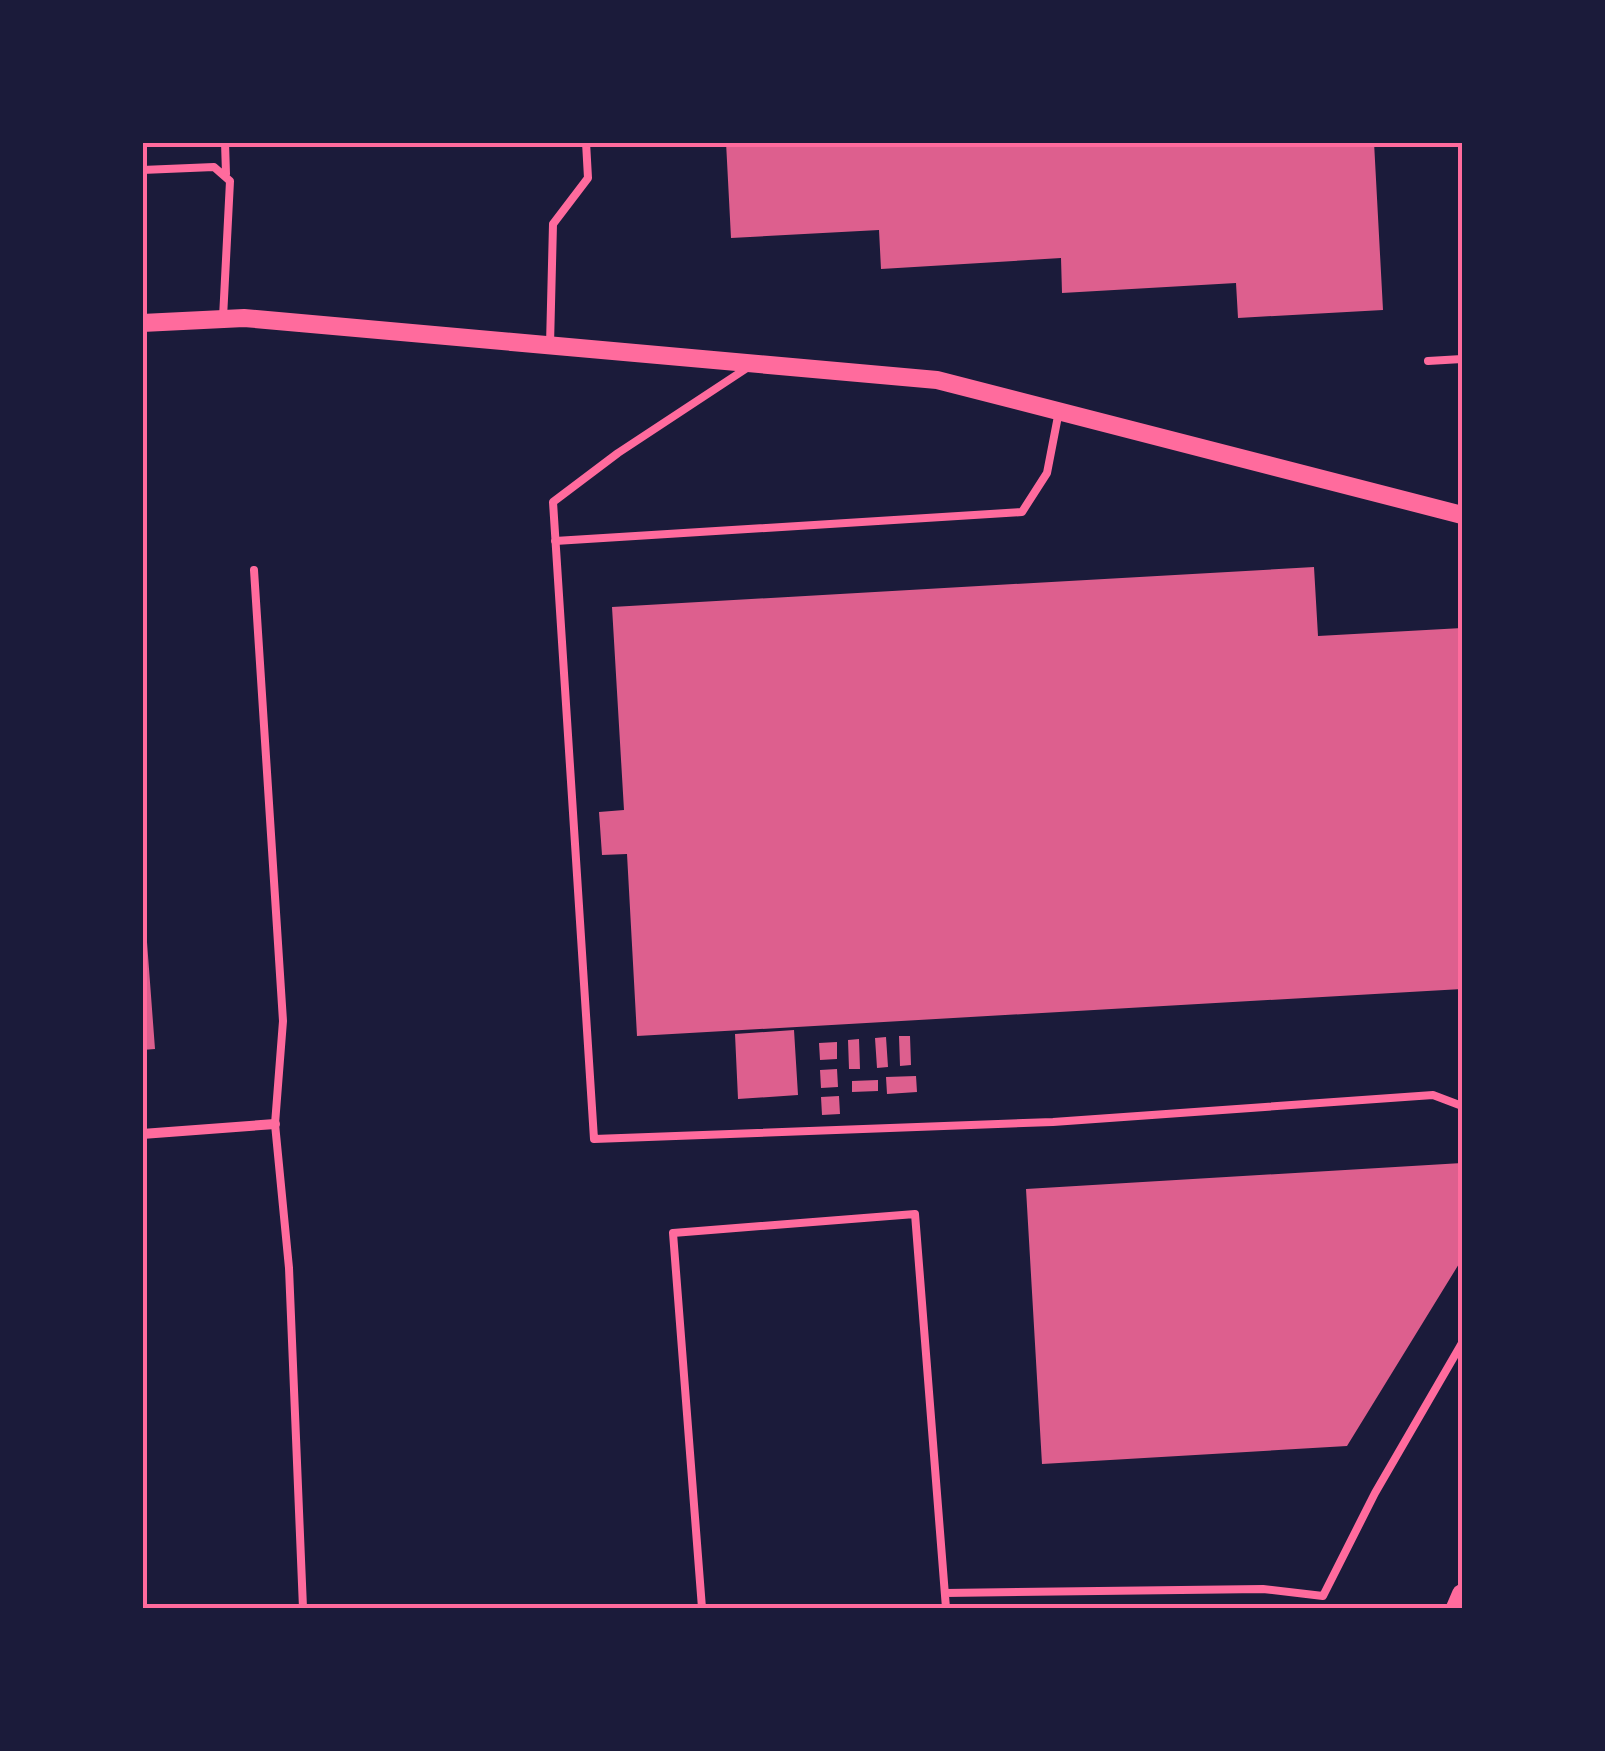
<svg xmlns="http://www.w3.org/2000/svg" width="1605" height="1751" font-family="'Crimson Pro',serif">
  <style>
    .building { fill: #dd5f8e }
    .lines { fill: none; stroke-linecap: round; stroke-linejoin: round }
    .service { stroke: #ff6b9d; stroke-width: 8 }
    .minor { stroke: #ff6b9d; stroke-width: 10 }
    .tertiary { stroke: #ff6b9d; stroke-width: 18 }
    .secondary { stroke: #ff6b9d; stroke-width: 20 }
    .neatline { fill: none; stroke: #ff6b9d; stroke-width: 4 }
  </style>
  <rect width="100%" height="100%" fill="#1b1b3a"/>
  <!-- building -->
  <path class="building" d="M726 142H1374L1383 310 1238 318 1236 283 1062 293 1061 258 881 269 879 230 731 238Z
    M1314 567 1318 636 1462 628V989L637 1036 627 854 602 855 599 812 624 810 612 607Z
    M142 875 155 1049 142 1050Z
    M794 1030 798 1095 738 1099 735 1034Z
    M899 1036H910L911 1065 900 1066Z
    M886 1037 888 1067 877 1068 875 1038Z
    M859 1039 860 1069H849L848 1040Z
    M837 1042V1059L820 1060 819 1043Z
    M837 1069 838 1087 821 1088 820 1070Z
    M916 1076 917 1092 887 1094 886 1077Z
    M878 1080V1091L852 1092V1081Z
    M839 1096 840 1114 822 1115 821 1097Z
    M1462 1163V1259L1347 1446 1042 1464 1026 1189Z"/>
  <g class="lines">
    <!-- service -->
    <path class="service" d="M225 142 226 174
      M142 170 214 167 230 181 223 318
      M550 345 553 224 588 178 586 142
      M1428 361 1462 359
      M750 366 618 453 553 502 594 1139 1053 1122 1433 1095 1462 1106
      M555 541 1022 512 1047 473 1059 411
      M254 570 283 1021 275 1124 289 1268 303 1608
      M945 1593 1263 1589 1323 1596 1375 1493 1462 1343
      M702 1608 673 1233 915 1214 946 1608"/>
    <!-- minor -->
    <path class="minor" d="M142 1134 275 1124"/>
    <!-- tertiary -->
    <path class="tertiary" d="M142 323 244 318 937 380 1462 515"/>
    <!-- secondary -->
    <path class="secondary" d="M1456 1608 1462 1594"/>
  </g>
  <!-- border -->
  <rect width="1605" height="1751" fill="none" stroke="#1b1b3a" stroke-width="290"/>
  <rect x="145" y="145" width="1315" height="1461" class="neatline"/>
</svg>
